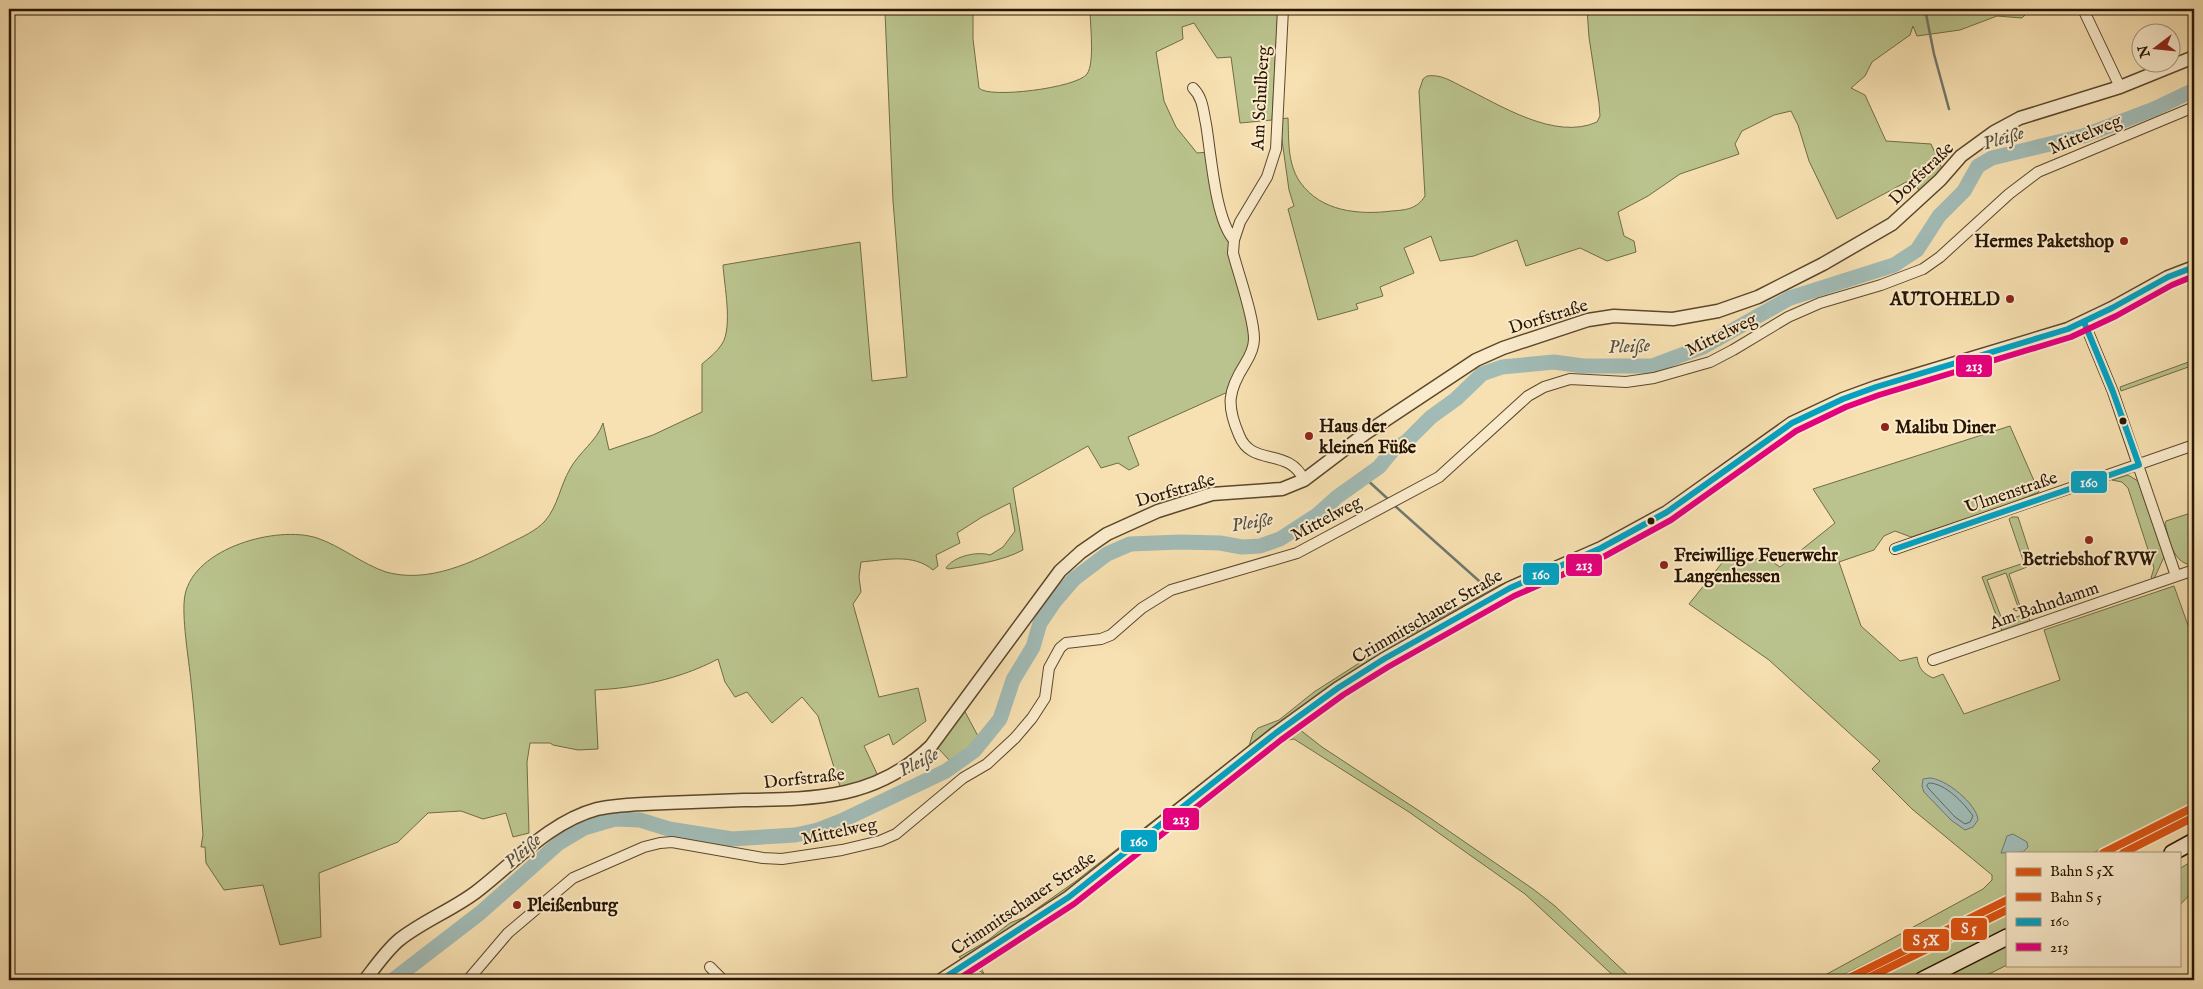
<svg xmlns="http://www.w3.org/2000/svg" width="2203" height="989" font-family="'IM FELL English',serif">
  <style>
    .green { fill: #bac38d; stroke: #706c46 }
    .water { fill: #a1bbb6; stroke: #70786d }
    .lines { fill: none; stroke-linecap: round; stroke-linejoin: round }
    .shore { stroke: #64685b; stroke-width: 1 }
    .stream { stroke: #70786d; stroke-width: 2.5 }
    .river { stroke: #a1bbb6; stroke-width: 15 }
    .minor-casing { stroke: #5b472c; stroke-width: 12 }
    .tertiary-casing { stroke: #5b472c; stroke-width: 15 }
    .secondary-casing { stroke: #271400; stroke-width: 18 }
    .minor { stroke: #faebcc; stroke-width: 10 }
    .tertiary { stroke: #faebcc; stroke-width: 12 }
    .secondary { stroke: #faebcc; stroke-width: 15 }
    .bus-1-casing { stroke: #faebcc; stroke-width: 10 }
    .bus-2-casing { stroke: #faebcc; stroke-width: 10 }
    .bus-1 { stroke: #02a2c4; stroke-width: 6 }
    .bus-2 { stroke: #e5007d; stroke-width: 6 }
    .rail-1-casing { stroke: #faebcc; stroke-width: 11 }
    .rail-2-casing { stroke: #faebcc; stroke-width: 11 }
    .rail-1 { stroke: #dd5413; stroke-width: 8 }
    .rail-2 { stroke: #dd5413; stroke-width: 8 }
    .poi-dot { fill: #8f2418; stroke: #faebcc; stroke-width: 2 }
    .bus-dot { fill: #271400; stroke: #faebcc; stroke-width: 2 }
    .labels { text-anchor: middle; stroke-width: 4; stroke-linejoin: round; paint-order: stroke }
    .street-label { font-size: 18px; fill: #271400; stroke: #faebcc }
    .poi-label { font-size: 18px; font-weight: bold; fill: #271400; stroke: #faebcc; text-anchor: start }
    .water-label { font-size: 19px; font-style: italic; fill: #524e40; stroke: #faebcc }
    .line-badge { stroke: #faebcc; stroke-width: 2 }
    .badge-label { font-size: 14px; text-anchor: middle; font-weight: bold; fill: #fff }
  </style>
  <rect width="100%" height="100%" fill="#f7e0b1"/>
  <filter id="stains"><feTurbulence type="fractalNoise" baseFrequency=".004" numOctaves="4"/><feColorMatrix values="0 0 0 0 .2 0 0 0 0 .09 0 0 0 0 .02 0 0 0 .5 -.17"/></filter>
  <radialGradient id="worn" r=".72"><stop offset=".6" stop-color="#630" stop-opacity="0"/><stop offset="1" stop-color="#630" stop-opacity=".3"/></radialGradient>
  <!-- green -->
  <path class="green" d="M921 9H973V39L979 88C988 99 1077 88 1087 74 1095 63 1090 24 1090 9H1278L1272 120 1240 123 1231 57 1217 58 1194 23 1182 27 1183 39 1156 52 1164 101 1176 127 1197 153 1209 152 1253 338 1230 391 1128 437 1139 465 1129 470 1118 463 1101 468 1088 446 1013 488 1023 550C1000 562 973 565 948 569L946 568C954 556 977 551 990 555L1003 547 1015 531 1010 503 982 517 957 533 960 543 936 555 938 566 933 570C913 553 885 560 861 562L859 577 861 592 853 604 879 697 918 688 926 721 893 745 889 734 864 746 880 780 842 793 818 716 802 697 772 723 747 692 735 697 725 682 718 659C680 679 637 688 595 690L598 749 578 750 553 745 550 743H530L527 762 529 833 513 837 506 813 483 819 461 811 428 813 398 842 319 873 321 937 280 945 263 885 224 890 206 863 205 847H201L203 835C199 784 197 733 191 682 189 660 181 615 185 595 194 548 277 525 317 538 341 546 362 564 386 572 429 584 473 562 510 543 522 537 536 531 545 521 558 506 560 486 570 469 579 452 597 441 603 423L609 450 653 435 702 412V364C709 358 717 352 722 344 733 327 724 284 723 265L860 242 872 381 907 377 893 201 885 12Z
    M1587 9H2031L2022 18 1997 16 1960 30 1917 36 1913 26 1910 35 1872 62 1865 76 1851 88 1865 95 1886 141 1931 144 1943 171 1922 193 1910 180 1837 219 1809 161 1798 125 1791 111 1774 115 1742 131 1735 144 1739 154 1680 174 1648 196 1618 212 1624 236 1634 241 1636 252 1607 261 1580 248 1526 266 1517 240 1474 256 1440 261 1431 236 1404 248 1414 273 1380 287 1383 296 1356 304 1358 309 1318 320 1288 209 1294 206 1289 190 1279 119 1288 118C1289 140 1287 163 1300 182 1321 212 1359 215 1392 211 1406 210 1417 209 1425 196L1419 91 1423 79 1427 76C1441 74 1451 81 1463 87 1500 105 1555 141 1597 122L1600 116 1599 103 1589 37Z
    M2194 360V365L2121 391 2120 387Z
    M2010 426 2039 492 2007 505 1911 537 1895 531 1884 536 1874 550 1839 562 1861 626 1900 661 1917 657C1919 668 1922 673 1933 678L1943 674 1964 714 2060 680 2044 630 2174 586 2194 642V802L2093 853H2007V896L1832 980H1816L1983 889 1992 880V875L1912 809 1872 769 1880 761 1769 660 1689 604 1734 548 1752 561 1764 556 1780 567 1835 523 1813 489Z
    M2128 475 2138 481 2164 557 2154 579 2151 578 2154 568 2128 488 2122 482 2112 480Z
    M2194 512V565C2173 565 2170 541 2165 524L2166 521Z
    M2012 517H2018L2032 560 2027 567 2009 574 2020 606 2026 605 2025 608 2016 611 2013 609 2018 607 2006 573 1987 580 2003 622 2027 613 2030 621 2002 631 1982 577 2024 563 2009 519Z
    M1575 552 1596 566C1580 564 1567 572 1552 578 1462 615 1384 675 1301 725L1299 729 1322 747 1430 818 1533 889 1555 906 1633 980H1618L1525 894 1409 812 1294 739 1282 741 1063 914C1046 926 987 955 982 970L984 974 959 957 987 941 1010 923 1025 917 1076 881 1249 746 1253 733 1258 728 1279 720 1314 692 1367 658 1500 585Z
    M964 710 978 736 972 747 951 762 937 747Z
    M2194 860V890L2179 906V869Z
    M2007 910V965L1977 980H1865Z"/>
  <!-- water -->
  <path class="water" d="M1929 778C1945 778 1977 804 1978 820L1973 827 1965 830 1951 820 1924 792 1922 786 1923 779Z
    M2013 834 2027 842 2028 847 2023 852 2001 853 2007 836Z"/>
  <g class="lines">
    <!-- shore -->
    <path class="shore" d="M1929 783C1945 783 1964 803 1973 816L1970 822 1965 824 1955 817 1929 789 1927 786Z"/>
    <!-- stream -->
    <path class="stream" d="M1925 9 1934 54 1949 109
      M1365 478 1388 499
      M1395 506 1487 588"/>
    <!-- river -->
    <path class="river" d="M393 980 480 913 559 843 584 828 615 819 640 820 669 829 732 839 795 835 818 830 841 821 946 771 974 751 1000 719 1013 680 1033 647 1040 623 1055 601 1074 579 1107 554 1130 544 1180 542 1220 543 1242 547 1260 546 1280 539 1317 515 1337 497 1379 467 1393 450 1406 442 1431 417 1456 399 1482 374 1502 367 1554 362 1583 366H1652L1703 347 1790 298 1894 265 1917 250 1939 216 1964 191 1978 166 1992 158 2083 136 2154 109 2194 90"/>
    <!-- minor casing -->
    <g class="minor-casing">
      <path id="minor" d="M1283 9 1276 149 1267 177 1240 222 1234 240 1233 253C1239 276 1254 317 1254 339 1254 348 1250 356 1245 364 1228 391 1226 405 1239 435 1252 468 1288 446 1304 480
        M2083 9 2120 87
        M1193 88C1203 98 1203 110 1206 124 1211 153 1215 219 1234 240
        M2084 322 2113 392 2176 576
        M1895 549 2194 445
        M1933 660 2194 570
        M710 967 723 980
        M468 980 508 933 573 878 644 847 660 843 672 842 763 858 782 859 842 850 880 841 896 834 963 778 987 764 1015 738 1032 718 1045 698 1049 668 1060 648 1066 643 1101 639 1111 635 1142 608 1171 590 1297 553 1439 477 1528 396 1544 387 1570 379 1626 382 1654 378 1710 362 1733 350 1788 317 1820 303 1881 285 1923 269 1940 257 2009 194 2038 172 2194 107"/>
    </g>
    <!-- tertiary casing -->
    <g class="tertiary-casing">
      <path id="tertiary" d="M365 980C376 966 386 951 399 940 423 921 452 910 476 892 514 863 549 822 597 809 619 804 642 804 665 803 691 802 718 801 744 800 816 799 876 799 931 746L1060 571 1081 552 1107 534 1158 511 1212 494 1282 489 1304 480 1366 433 1476 360 1503 348 1588 320 1614 316 1673 319 1718 311 1758 297 1823 264 1892 224 1940 180 1961 156 1994 132 2020 118 2120 87 2194 57
        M941 980 1069 897 1276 733 1338 688 1384 659 1510 588 1601 548 1667 512 1792 423 1843 399 1876 387 2068 329 2112 308 2168 277 2194 267"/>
    </g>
    <!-- secondary casing -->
    <g class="secondary-casing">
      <path id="secondary" d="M2172 853 2194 841
        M1922 980 2007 937"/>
    </g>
    <!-- minor -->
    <use href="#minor" class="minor"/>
    <!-- tertiary -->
    <use href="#tertiary" class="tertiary"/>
    <!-- secondary -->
    <use href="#secondary" class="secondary"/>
    <!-- bus-1 casing -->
    <g class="bus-1-casing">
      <path id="bus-1" d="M1895 549 2139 465 2113 392 2084 322
        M941 980 1069 897 1276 733 1338 688 1384 659 1510 588 1601 548 1667 512 1792 423 1843 399 1876 387 2068 329 2112 308 2168 277 2194 267"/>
    </g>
    <!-- bus-2 casing -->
    <g class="bus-2-casing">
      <path id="bus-2" d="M957 980 1074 904 1281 740 1343 695 1388 667 1514 596 1605 556 1671 520 1796 431 1846 407 1879 395 2071 337 2116 316 2172 285 2194 276"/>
    </g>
    <!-- bus-1 -->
    <use href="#bus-1" class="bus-1"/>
    <!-- bus-2 -->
    <use href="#bus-2" class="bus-2"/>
    <!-- rail-1 casing -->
    <g class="rail-1-casing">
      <path id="rail-1" d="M2103 853 2194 807
        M1845 980 2007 900"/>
    </g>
    <!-- rail-2 casing -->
    <g class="rail-2-casing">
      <path id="rail-2" d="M2123 853 2194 817
        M1864 980 2007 910"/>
    </g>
    <!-- rail-1 -->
    <use href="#rail-1" class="rail-1"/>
    <!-- rail-2 -->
    <use href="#rail-2" class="rail-2"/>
  </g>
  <!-- markers -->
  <g class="poi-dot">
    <circle cx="2124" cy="241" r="5"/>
    <circle cx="2010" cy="299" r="5"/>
    <circle cx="1885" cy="427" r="5"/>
    <circle cx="1309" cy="436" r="5"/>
    <circle cx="2089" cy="540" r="5"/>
    <circle cx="1664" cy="565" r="5"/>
    <circle cx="517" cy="905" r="5"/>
  </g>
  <g class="bus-dot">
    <circle cx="2123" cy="421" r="4.5"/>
    <circle cx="1651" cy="521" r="4.5"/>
  </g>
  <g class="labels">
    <!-- street labels -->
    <g class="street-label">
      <text transform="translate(1260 98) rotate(-87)" y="6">Am Schulberg</text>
      <text transform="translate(2085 134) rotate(-23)" y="6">Mittelweg</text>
      <text transform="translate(1921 173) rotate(-44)" y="6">Dorfstraße</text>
      <text transform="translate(1548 316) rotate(-17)" y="6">Dorfstraße</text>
      <text transform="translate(1721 334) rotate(-26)" y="6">Mittelweg</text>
      <text transform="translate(1175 490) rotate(-16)" y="6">Dorfstraße</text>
      <text transform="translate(2011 492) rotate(-19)" y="6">Ulmenstraße</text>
      <text transform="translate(1326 518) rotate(-28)" y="6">Mittelweg</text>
      <text transform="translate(2044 605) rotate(-19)" y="6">Am Bahndamm</text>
      <text transform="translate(1427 616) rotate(-30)" y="6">Crimmitschauer Straße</text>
      <text transform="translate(804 778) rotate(-6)" y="6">Dorfstraße</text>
      <text transform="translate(839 831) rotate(-12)" y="6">Mittelweg</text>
      <text transform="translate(1023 903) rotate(-34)" y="6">Crimmitschauer Straße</text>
    </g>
    <!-- poi labels -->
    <g class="poi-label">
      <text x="2114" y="247" text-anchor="end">Hermes Paketshop</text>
      <text x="2000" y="305" text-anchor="end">AUTOHELD</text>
      <text x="1319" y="432">Haus der<tspan x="1319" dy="21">kleinen Füße</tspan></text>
      <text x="1895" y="433">Malibu Diner</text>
      <text x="1674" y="561">Freiwillige Feuerwehr<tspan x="1674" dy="21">Langenhessen</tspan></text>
      <text x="2089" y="565" text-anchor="middle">Betriebshof RVW</text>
      <text x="527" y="911">Pleißenburg</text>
    </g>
    <!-- water labels -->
    <g class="water-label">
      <text transform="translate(2003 137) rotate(-17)" y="7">Pleiße</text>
      <text transform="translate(1629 345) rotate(-3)" y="7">Pleiße</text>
      <text transform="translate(1252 521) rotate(-10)" y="7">Pleiße</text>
      <text transform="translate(918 761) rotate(-27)" y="7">Pleiße</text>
      <text transform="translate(522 850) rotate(-41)" y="7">Pleiße</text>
    </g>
  </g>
  <g class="line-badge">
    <rect x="1955" y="354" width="38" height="24" rx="5" fill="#e5007d"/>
    <rect x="2070" y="470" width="38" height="24" rx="5" fill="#02a2c4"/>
    <rect x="1565" y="553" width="38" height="24" rx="5" fill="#e5007d"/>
    <rect x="1522" y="562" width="38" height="24" rx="5" fill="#02a2c4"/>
    <rect x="1162" y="807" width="38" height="24" rx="5" fill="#e5007d"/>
    <rect x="1120" y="829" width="38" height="24" rx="5" fill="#02a2c4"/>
    <rect x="1950" y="917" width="38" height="24" rx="5" fill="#dd5413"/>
    <rect x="1902" y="928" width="48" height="24" rx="5" fill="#dd5413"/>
  </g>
  <g class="badge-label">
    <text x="1974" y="371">213</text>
    <text x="2089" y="487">160</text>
    <text x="1584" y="570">213</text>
    <text x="1541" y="579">160</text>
    <text x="1181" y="824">213</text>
    <text x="1139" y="846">160</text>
    <text x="1969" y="933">S 5</text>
    <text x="1926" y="945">S 5X</text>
  </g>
  <!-- margin -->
  <rect width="2203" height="989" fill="none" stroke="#f7e0b1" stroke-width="30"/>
  <rect x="10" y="10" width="2183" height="969" fill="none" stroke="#271400" stroke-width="2.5"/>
  <rect x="15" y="15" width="2173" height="959" fill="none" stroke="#271400"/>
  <!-- legend -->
  <rect x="2006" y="852" width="175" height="115" fill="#faebcc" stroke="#a6957a"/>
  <rect x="2016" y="868" width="25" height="8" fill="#dd5413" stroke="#a6957a"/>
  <text x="2050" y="876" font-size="15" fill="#271400">Bahn S 5X</text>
  <rect x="2016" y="893" width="25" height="8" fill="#dd5413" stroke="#a6957a"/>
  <text x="2050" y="902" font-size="15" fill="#271400">Bahn S 5</text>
  <rect x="2016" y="918" width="25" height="8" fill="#02a2c4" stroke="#a6957a"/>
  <text x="2050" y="926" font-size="15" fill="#271400">160</text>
  <rect x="2016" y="943" width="25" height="8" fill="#e5007d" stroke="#a6957a"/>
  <text x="2050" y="952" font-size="15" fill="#271400">213</text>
  <!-- north arrow -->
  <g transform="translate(2156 48) rotate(254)"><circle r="24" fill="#faebcc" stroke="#a6957a"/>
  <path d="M0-4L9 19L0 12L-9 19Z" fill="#8f2418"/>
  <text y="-8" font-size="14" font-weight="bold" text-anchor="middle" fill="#271400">N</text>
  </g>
  <rect width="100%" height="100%" filter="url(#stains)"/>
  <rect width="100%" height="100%" fill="url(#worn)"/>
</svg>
